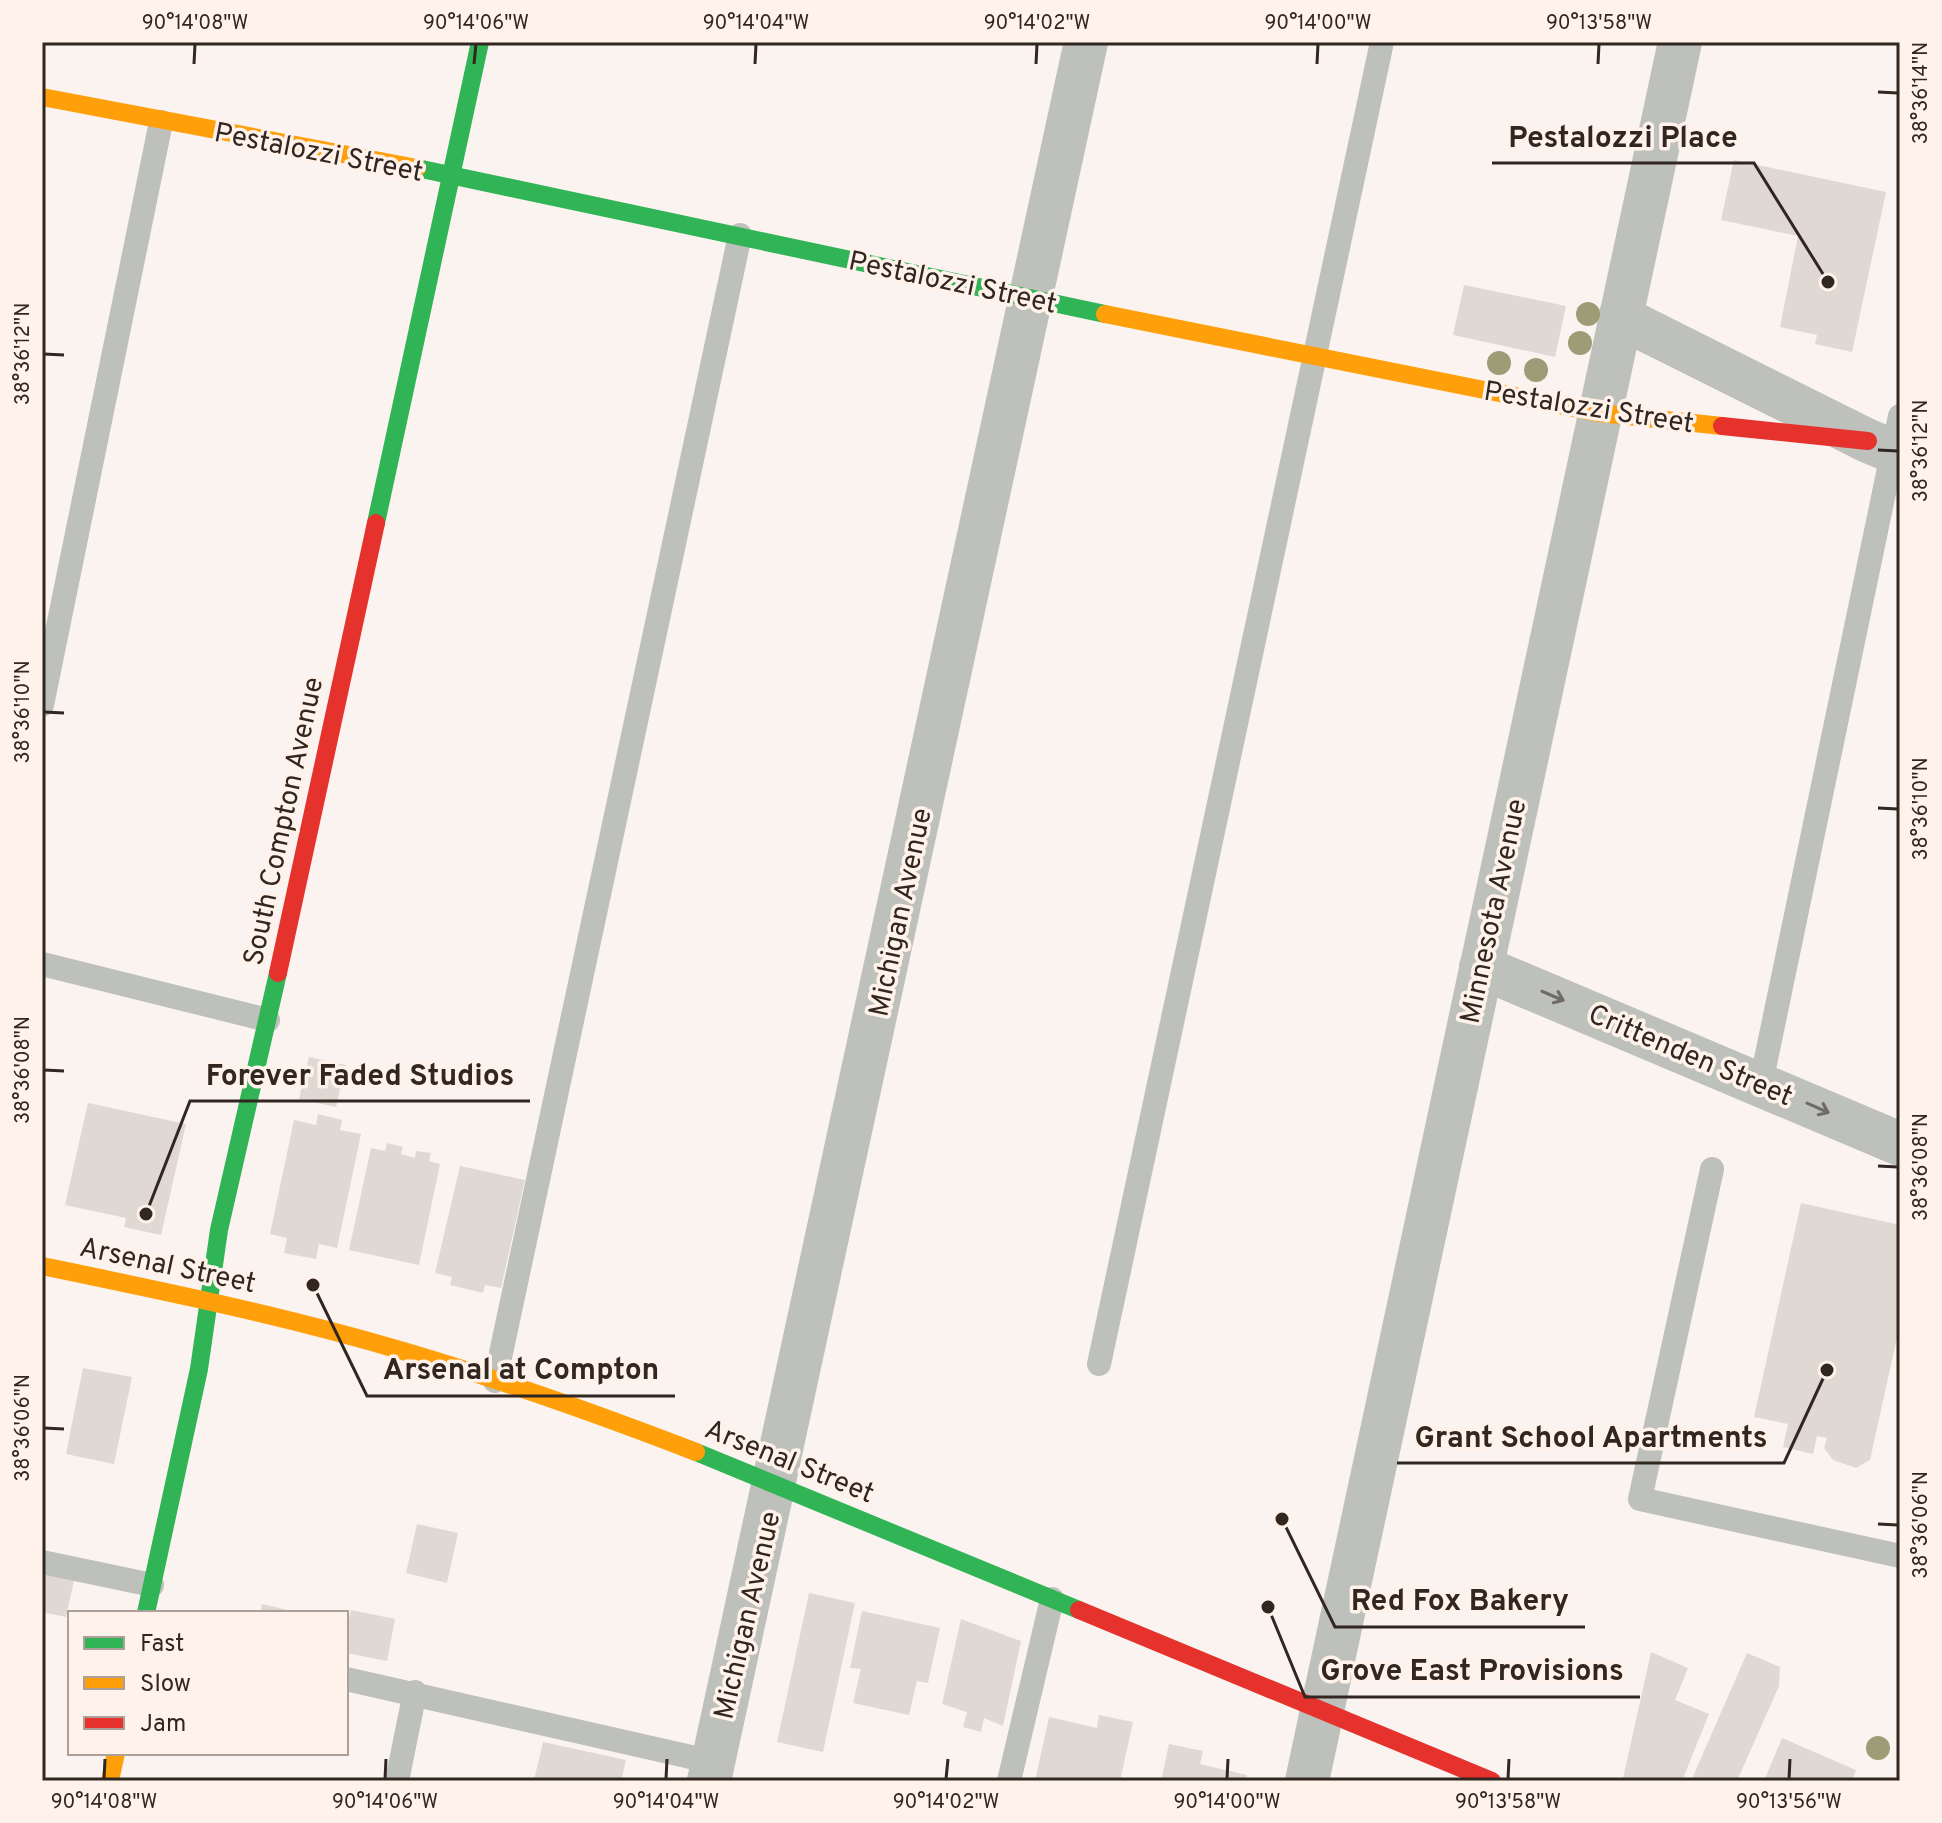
<svg xmlns="http://www.w3.org/2000/svg" width="1942" height="1823" font-family="Overpass,sans-serif">
  <style>
    .building { fill: #e0d8d2 }
    .lines { fill: none; stroke-linecap: round; stroke-linejoin: round }
    .lane { stroke: #bec0bc; stroke-width: 24 }
    .street { stroke: #bec0bc; stroke-width: 44 }
    .fast { stroke: #30b455; stroke-width: 18 }
    .slow { stroke: #ff9f0a; stroke-width: 18 }
    .jam { stroke: #e5322d; stroke-width: 18 }
    .tree { fill: #9d9c77 }
    .oneway { stroke: #706b66 }
    .ticks { fill: none; stroke: #312620; stroke-width: 3 }
    .labels { text-anchor: middle; stroke-width: 7; stroke-linejoin: round; paint-order: stroke }
    .street-label { font-size: 28px; fill: #312620; stroke: #fff2eb }
    .leader { fill: none; stroke: #312620; stroke-width: 3 }
    .callout-dot { fill: #312620; stroke: #fff2eb; stroke-width: 3 }
    .callout-label { font-size: 30px; text-anchor: middle; font-weight: bold; fill: #312620; stroke: #fff2eb; stroke-width: 7; stroke-linejoin: round; paint-order: stroke }
    .neatline { fill: none; stroke: #312620; stroke-width: 3 }
    .ticks-label { font-size: 20px; text-anchor: middle; fill: #312620 }
  </style>
  <rect width="100%" height="100%" fill="#faf3f0"/>
  <!-- building -->
  <path class="building" d="M1734 160 1886 192 1852 352 1815 344 1817 335 1780 327 1798 236 1721 220Z
    M1464 285 1566 306 1555 357 1453 335Z
    M309 1057 346 1065 336 1107 299 1099Z
    M88 1103 186 1124 161 1235 124 1227 126 1218 65 1205Z
    M318 1114 342 1120 340 1130 361 1134 337 1248 319 1244 316 1259 284 1253 287 1238 270 1234 294 1120 316 1125Z
    M387 1143 403 1147 401 1154 415 1158 416 1151 431 1153 429 1161 440 1164 419 1265 349 1250 371 1148 385 1151Z
    M460 1166 525 1180 501 1288 485 1285 483 1293 450 1285 452 1277 435 1273Z
    M1801 1203 1900 1225V1324L1870 1460 1856 1468 1833 1460 1824 1448 1827 1438 1817 1436 1813 1454 1783 1447 1788 1424 1754 1417Z
    M83 1368 132 1377 114 1464 66 1454Z
    M417 1524 458 1533 447 1583 406 1573Z
    M42 1573 74 1580 66 1617 42 1612Z
    M809 1593 855 1603 823 1752 777 1742Z
    M262 1604 296 1612V1613H260Z
    M351 1610 395 1619 387 1661 346 1653V1634Z
    M862 1611 940 1628 928 1683 917 1681 909 1715 853 1703 861 1669 850 1668Z
    M961 1619 1021 1641 1003 1726 984 1718 981 1732 963 1727 967 1712 942 1704Z
    M1651 1652 1688 1668 1675 1700 1709 1714 1682 1781H1632L1623 1778Z
    M1747 1653 1780 1667 1779 1686 1737 1781H1691Z
    M1099 1715 1133 1722 1120 1781H1035L1049 1717 1097 1728Z
    M1782 1738 1856 1770 1852 1781H1764Z
    M543 1742 626 1760 621 1781 534 1780Z
    M1169 1744 1203 1751 1200 1764 1247 1775 1246 1781H1161Z"/>
  <g class="lines">
    <!-- lane -->
    <path class="lane" d="M42 705 161 122
      M42 964 268 1020
      M1761 1083 1900 416
      M1712 1169 1640 1499 1900 1556
      M1099 1364 1382 42
      M495 1381 740 235
      M42 1562 152 1585
      M346 1679 713 1762
      M397 1781 415 1692
      M1009 1781 1052 1599"/>
    <!-- street -->
    <path class="street" d="M1620 317 1868 441 1900 454
      M1481 967 1900 1144
      M709 1781 1086 42
      M1307 1781 1680 42"/>
    <!-- fast -->
    <path class="fast" d="M417 168 1105 314
      M376 523 480 42
      M696 1452 1079 1610
      M146 1613 199 1369 219 1230 278 973"/>
    <!-- slow -->
    <path class="slow" d="M42 97 417 168
      M1105 314 1599 413 1722 426
      M42 1266C163 1291 285 1316 403 1351 502 1380 600 1415 696 1452
      M110 1781 116 1753"/>
    <!-- jam -->
    <path class="jam" d="M1722 426 1868 441
      M278 973 376 523
      M1079 1610 1492 1781"/>
  </g>
  <!-- trees -->
  <g class="tree">
    <circle cx="1588" cy="314" r="12"/>
    <circle cx="1580" cy="343" r="12"/>
    <circle cx="1499" cy="363" r="12"/>
    <circle cx="1536" cy="370" r="12"/>
    <circle cx="1878" cy="1748" r="12"/>
  </g>
  <!-- one-way arrows -->
  <defs><path id="oneway-shaft" d="M-6 0H5M1.5-3L5.5 0L1.5 3" fill="none" stroke-width="1.6" stroke-linecap="round" stroke-linejoin="round" transform="scale(2)"/></defs>
  <g class="oneway">
    <use href="#oneway-shaft" transform="translate(1553 996) rotate(23)"/>
    <use href="#oneway-shaft" transform="translate(1818 1108) rotate(24)"/>
  </g>
  <!-- ticks -->
  <path class="ticks" d="M194 64 195 44M474 64 476 44M755 64 756 44M1036 64 1037 44M1317 64 1318 44M1598 64 1599 44M1878 92 1898 93M44 354 64 355M1878 450 1898 451M44 712 64 713M1878 808 1898 809M44 1070 64 1071M1878 1166 1898 1167M44 1428 64 1429M1878 1524 1898 1525M104 1779 105 1759M385 1779 386 1759M666 1779 667 1759M946 1779 948 1759M1227 1779 1228 1759M1508 1779 1509 1759M1789 1779 1790 1759"/>
  <g class="labels">
    <!-- street labels -->
    <g class="street-label">
      <text transform="translate(319 151) rotate(11)" y="10">Pestalozzi Street</text>
      <text transform="translate(953 281) rotate(12)" y="10">Pestalozzi Street</text>
      <text transform="translate(1589 406) rotate(9)" y="10">Pestalozzi Street</text>
      <text transform="translate(282 821) rotate(-78)" y="10">South Compton Avenue</text>
      <text transform="translate(1492 911) rotate(-78)" y="10">Minnesota Avenue</text>
      <text transform="translate(899 912) rotate(-78)" y="10">Michigan Avenue</text>
      <text transform="translate(1691 1054) rotate(23)" y="10">Crittenden Street</text>
      <text transform="translate(168 1264) rotate(12)" y="10">Arsenal Street</text>
      <text transform="translate(790 1460) rotate(22)" y="10">Arsenal Street</text>
      <text transform="translate(746 1615) rotate(-77)" y="10">Michigan Avenue</text>
    </g>
  </g>
  <!-- callouts -->
  <path class="leader" d="M1828 282L1754 163H1492M146 1214L190 1101H530M313 1285L367 1396H675M1827 1370L1784 1463H1397M1282 1519L1335 1627H1585M1268 1607L1305 1697H1640"/>
  <g class="callout-dot">
    <circle cx="1828" cy="282" r="8"/>
    <circle cx="146" cy="1214" r="8"/>
    <circle cx="313" cy="1285" r="8"/>
    <circle cx="1827" cy="1370" r="8"/>
    <circle cx="1282" cy="1519" r="8"/>
    <circle cx="1268" cy="1607" r="8"/>
  </g>
  <g class="callout-label">
    <text x="1623" y="147">Pestalozzi Place</text>
    <text x="360" y="1085">Forever Faded Studios</text>
    <text x="521" y="1379">Arsenal at Compton</text>
    <text x="1591" y="1447">Grant School Apartments</text>
    <text x="1460" y="1610">Red Fox Bakery</text>
    <text x="1472" y="1680">Grove East Provisions</text>
  </g>
  <!-- border -->
  <rect width="1942" height="1823" fill="none" stroke="#fff2eb" stroke-width="88"/>
  <!-- legend -->
  <rect x="68" y="1611" width="280" height="144" fill="#fff2eb" stroke="#ada09a" stroke-width="2"/>
  <rect x="84" y="1637" width="40" height="12" fill="#30b455" stroke="#ada09a" stroke-width="2"/>
  <text x="140" y="1651" font-size="24" fill="#312620">Fast</text>
  <rect x="84" y="1677" width="40" height="12" fill="#ff9f0a" stroke="#ada09a" stroke-width="2"/>
  <text x="140" y="1691" font-size="24" fill="#312620">Slow</text>
  <rect x="84" y="1717" width="40" height="12" fill="#e5322d" stroke="#ada09a" stroke-width="2"/>
  <text x="140" y="1731" font-size="24" fill="#312620">Jam</text>
  <rect x="44" y="44" width="1854" height="1735" class="neatline"/>
  <g class="ticks-label">
    <text x="195" y="29">90°14'08"W</text>
    <text x="476" y="29">90°14'06"W</text>
    <text x="756" y="29">90°14'04"W</text>
    <text x="1037" y="29">90°14'02"W</text>
    <text x="1318" y="29">90°14'00"W</text>
    <text x="1599" y="29">90°13'58"W</text>
    <text transform="translate(1920 93) rotate(-90)" y="7">38°36'14"N</text>
    <text transform="translate(22 354) rotate(-90)" y="7">38°36'12"N</text>
    <text transform="translate(1920 451) rotate(-90)" y="7">38°36'12"N</text>
    <text transform="translate(22 712) rotate(-90)" y="7">38°36'10"N</text>
    <text transform="translate(1920 809) rotate(-90)" y="7">38°36'10"N</text>
    <text transform="translate(22 1070) rotate(-90)" y="7">38°36'08"N</text>
    <text transform="translate(1920 1167) rotate(-90)" y="7">38°36'08"N</text>
    <text transform="translate(22 1428) rotate(-90)" y="7">38°36'06"N</text>
    <text transform="translate(1920 1525) rotate(-90)" y="7">38°36'06"N</text>
    <text x="104" y="1808">90°14'08"W</text>
    <text x="385" y="1808">90°14'06"W</text>
    <text x="666" y="1808">90°14'04"W</text>
    <text x="946" y="1808">90°14'02"W</text>
    <text x="1227" y="1808">90°14'00"W</text>
    <text x="1508" y="1808">90°13'58"W</text>
    <text x="1789" y="1808">90°13'56"W</text>
  </g>
</svg>
